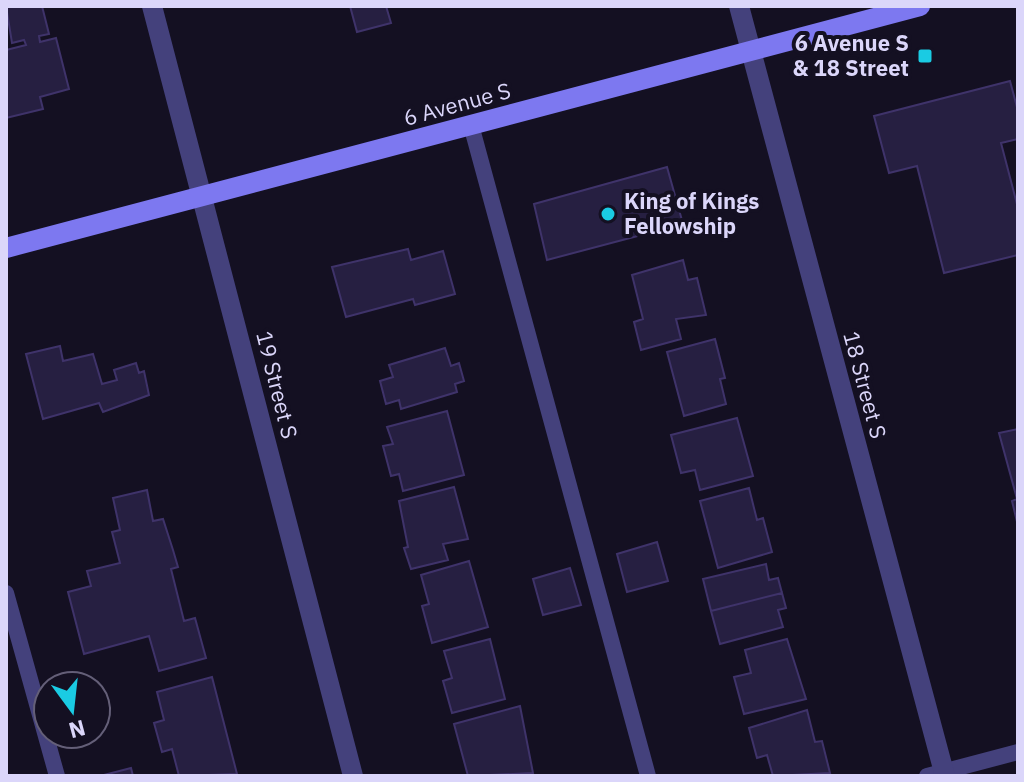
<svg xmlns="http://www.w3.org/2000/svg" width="1024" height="782" font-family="'IBM Plex Sans',sans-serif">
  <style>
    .building { fill: #261f41; stroke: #3f336a; stroke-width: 2 }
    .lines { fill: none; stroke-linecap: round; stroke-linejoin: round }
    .service { stroke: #44417c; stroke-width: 16 }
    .minor { stroke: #44417c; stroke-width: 20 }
    .secondary { stroke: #7d78f0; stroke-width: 20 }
    .poi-dot { fill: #1acbe3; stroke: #141022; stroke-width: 3 }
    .labels { text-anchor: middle; stroke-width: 8; stroke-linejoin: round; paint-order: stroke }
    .poi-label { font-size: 22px; font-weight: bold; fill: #dbd6fa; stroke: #141022; text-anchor: end }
    .street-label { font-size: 22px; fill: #dbd6fa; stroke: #141022 }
  </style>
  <rect width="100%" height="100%" fill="#141022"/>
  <!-- building -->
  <path class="building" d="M6 6H42L49 34 39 36 40 42 56 38 69 89 40 97 43 109 6 118V50L26 45 24 40 12 43Z
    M350 6H386L391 23 357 32Z
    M1010 81 1018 111V139L1001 143 1018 208V255L944 273 917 166 889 173 874 116Z
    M667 167 683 224 547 260 534 204Z
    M408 249 411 260 443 251 455 294 415 305 413 299 346 317 332 267Z
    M683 260 688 280 697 278 706 315 676 319 681 339 641 350 634 322 643 319 632 275Z
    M715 339 725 378 720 379 726 404 684 416 667 352Z
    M60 346 63 361 93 354 102 384 117 380 114 370 136 363 139 373 144 371 149 395 103 412 99 403 43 419 26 354Z
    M445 348 451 366 459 363 464 381 455 384 457 392 401 409 399 400 386 404 380 381 393 377 389 365Z
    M447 411 464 475 403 491 399 474 391 476 383 446 393 444 387 427Z
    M737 418 753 476 700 490 695 470 681 473 671 435Z
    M1018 429V526L1012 501 1017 499 999 433Z
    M454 487 468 539 443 544 448 560 411 569 404 548 408 547 399 501Z
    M749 488 757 520 763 518 772 552 718 568 700 501Z
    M147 490 153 521 163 519 173 550 178 567 171 569 184 621 195 618 206 658 159 671 149 636 84 654 68 592 91 586 87 571 120 563 112 532 120 530 113 498Z
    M657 542 668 581 627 592 617 554Z
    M469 561 488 627 432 643 422 606 429 604 421 575Z
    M766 564 769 580 778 578 782 593 711 611 703 579Z
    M570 568 581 605 543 615 533 579Z
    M782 593 786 608 778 610 783 627 720 644 711 611Z
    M490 639 505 699 452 713 443 681 452 678 444 651Z
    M787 639 806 699 744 714 734 677 751 673 745 650Z
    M212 677 237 774 179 776 172 749 162 752 154 723 164 720 157 692Z
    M520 706 533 773 468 776 454 724Z
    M807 710 815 742 822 741 830 773 773 776 767 755 757 758 749 728Z
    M131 768 133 776H100Z"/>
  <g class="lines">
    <!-- service -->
    <path class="service" d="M471 125 648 776
      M6 593 57 776
      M927 776 1018 752"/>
    <!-- minor -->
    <path class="minor" d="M152 6 353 776
      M739 6 945 776"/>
    <!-- secondary -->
    <path class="secondary" d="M6 248 920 6"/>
  </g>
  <!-- markers -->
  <g class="poi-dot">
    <rect x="917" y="48" width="16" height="16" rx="4"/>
    <circle cx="608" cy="214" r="8"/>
  </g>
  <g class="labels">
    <!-- poi labels -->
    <g class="poi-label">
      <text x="909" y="51">6 Avenue S<tspan x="909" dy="25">&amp; 18 Street</tspan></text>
      <text x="624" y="209" text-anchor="start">King of Kings<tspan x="624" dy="25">Fellowship</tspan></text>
    </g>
    <!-- street labels -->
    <g class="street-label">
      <text transform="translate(457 104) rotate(-15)" y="8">6 Avenue S</text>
      <text transform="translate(277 385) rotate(76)" y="8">19 Street S</text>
      <text transform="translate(865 385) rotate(75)" y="8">18 Street S</text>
    </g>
  </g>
  <!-- border -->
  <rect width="1024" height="782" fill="none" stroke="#dbd6fa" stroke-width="16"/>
  <!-- north arrow -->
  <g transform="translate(72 710) rotate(165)"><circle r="38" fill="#141022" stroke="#645f78" stroke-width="2"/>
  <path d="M0-6L14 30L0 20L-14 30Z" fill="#1acbe3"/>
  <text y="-12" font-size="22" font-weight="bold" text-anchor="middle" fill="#dbd6fa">N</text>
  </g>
</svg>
